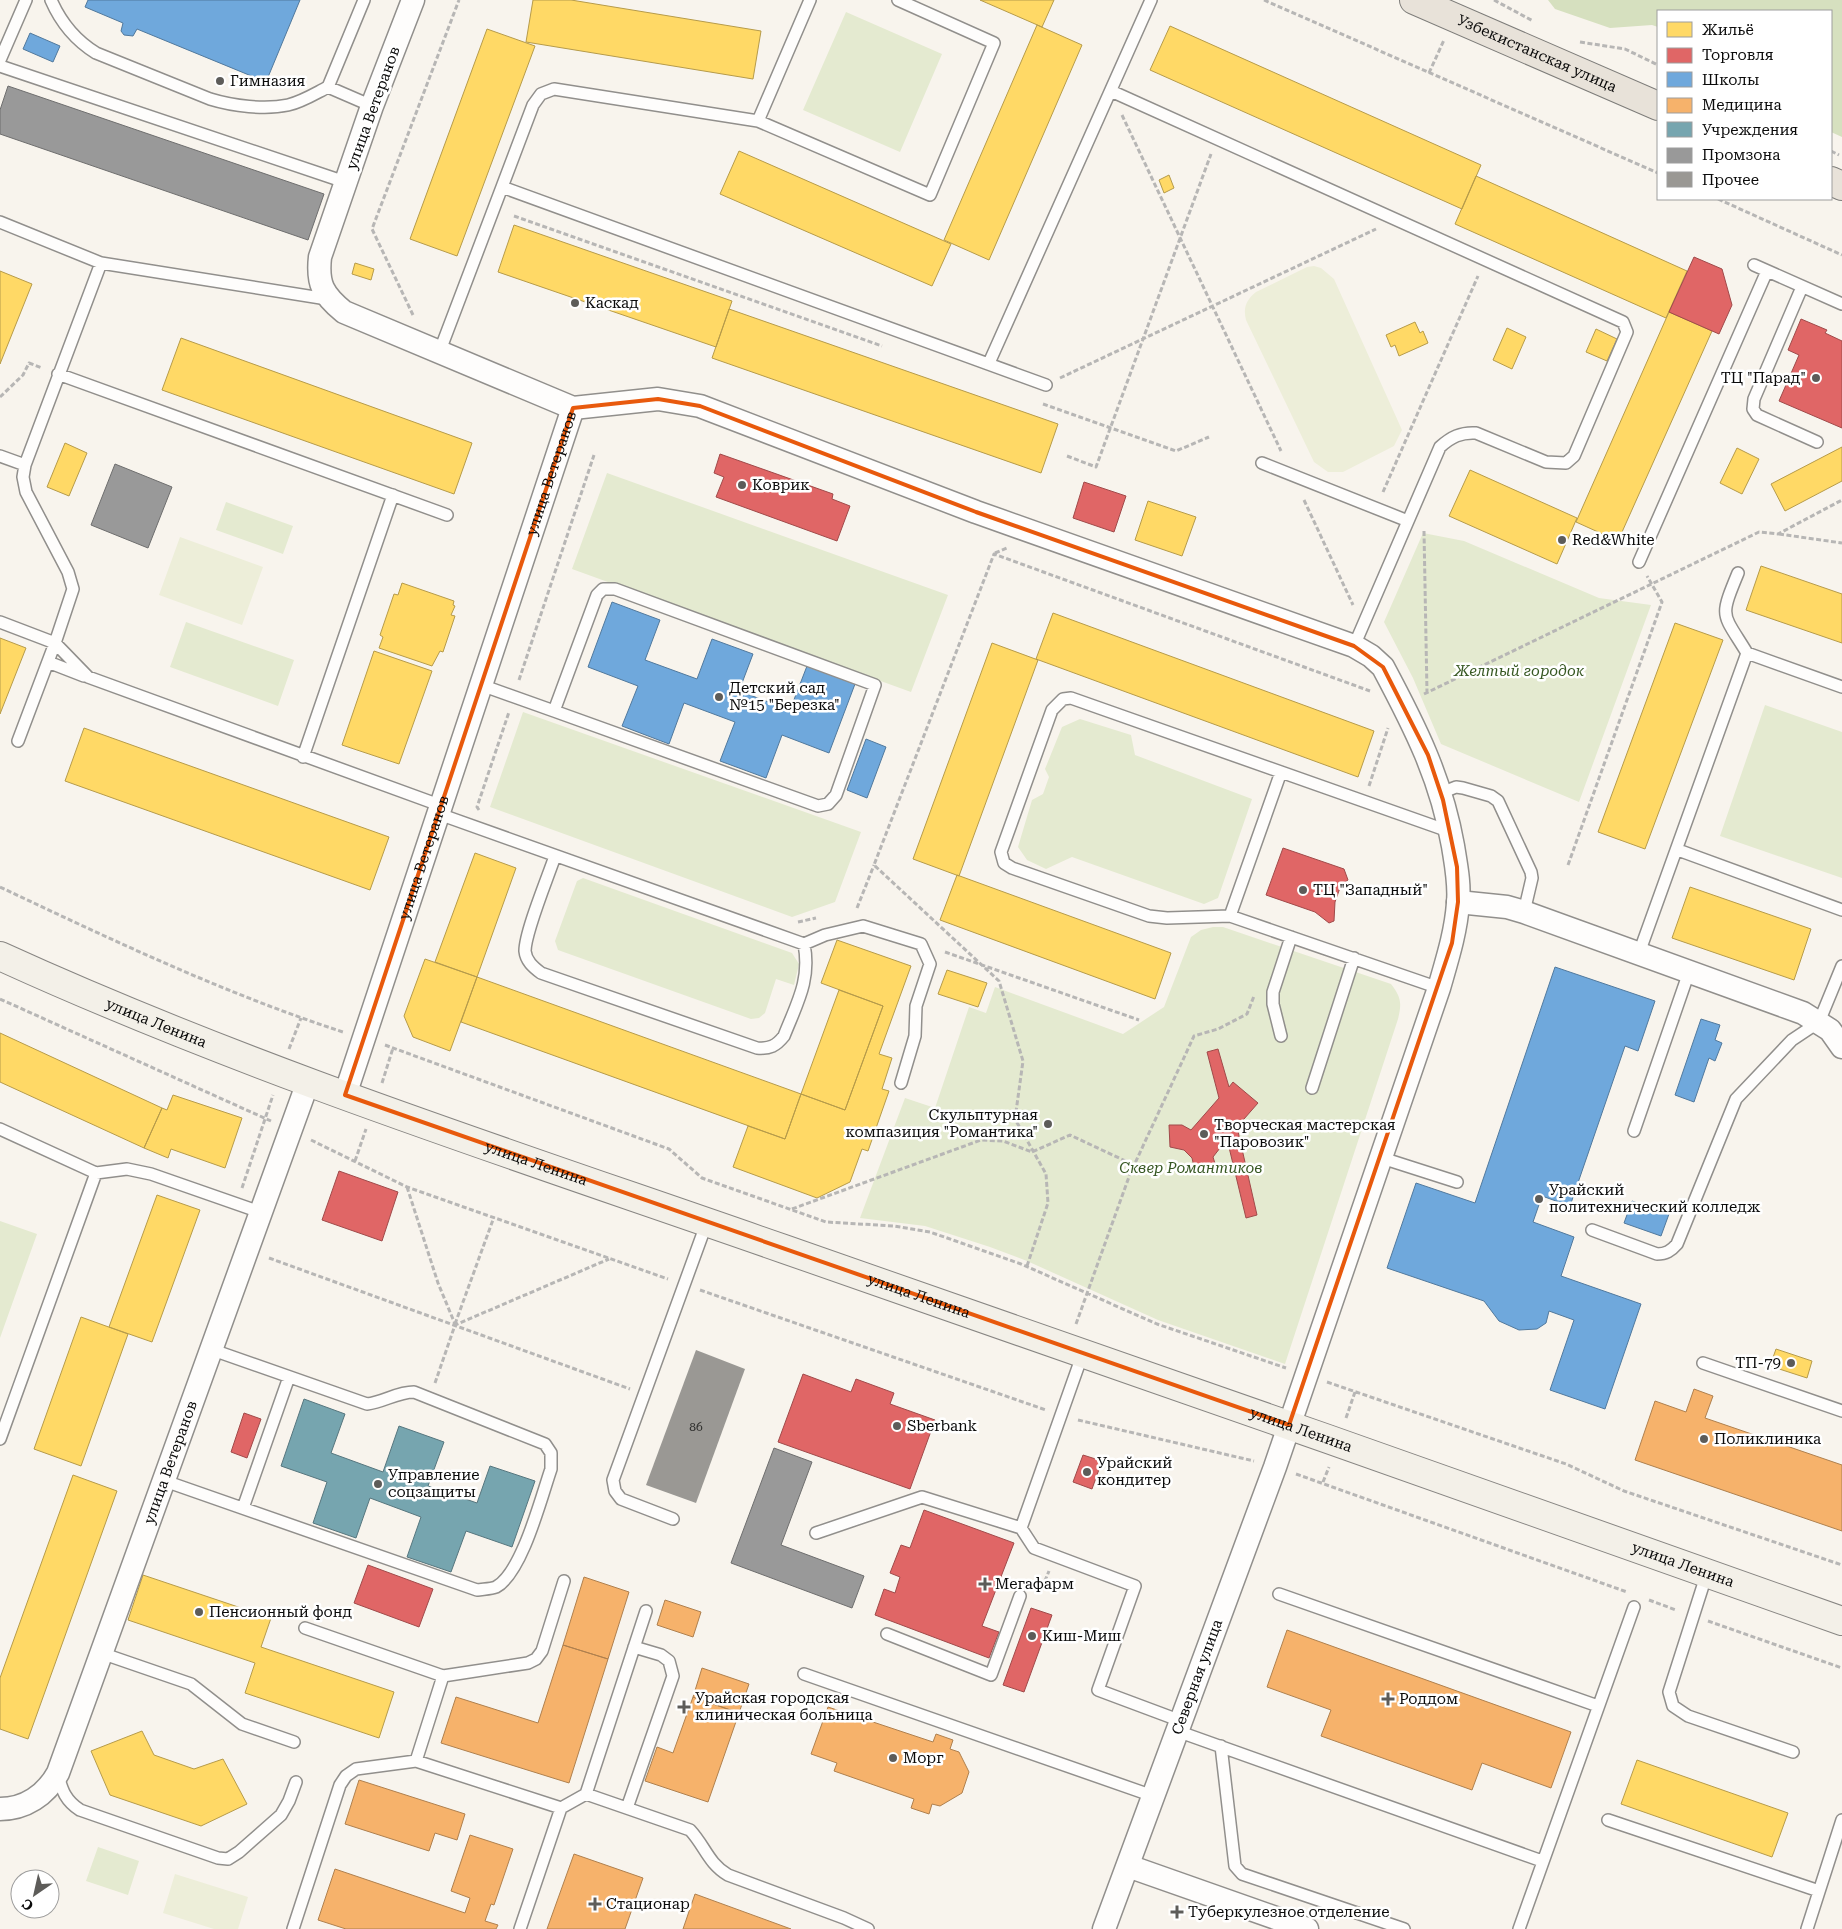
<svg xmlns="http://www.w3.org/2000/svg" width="1842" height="1929" font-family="'Roboto Serif',serif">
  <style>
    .green { fill: #e4ead0 }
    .forest { fill: #d6e0bf }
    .pitch { fill: #edeed9 }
    .homes { fill: #ffd966; stroke: #b69b4a }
    .shops { fill: #e06666; stroke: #a04a4a }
    .schools { fill: #6fa8dc; stroke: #51799d }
    .health { fill: #f6b26b; stroke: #af804e }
    .public { fill: #76a5af; stroke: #56767e }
    .industry { fill: #999; stroke: #6e6e6e }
    .building { fill: #9a9894 }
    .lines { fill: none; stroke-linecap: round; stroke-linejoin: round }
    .service-casing { stroke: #918f8c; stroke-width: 14 }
    .minor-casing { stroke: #918f8c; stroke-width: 25 }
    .secondary-casing { stroke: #888683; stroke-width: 30 }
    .primary-casing { stroke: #7e7d7a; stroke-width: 30 }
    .path { stroke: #b7b6b5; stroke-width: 3; stroke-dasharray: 5 2.5; stroke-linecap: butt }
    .service { stroke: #fefdfc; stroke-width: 11 }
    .minor { stroke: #fefdfc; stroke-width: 22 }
    .secondary { stroke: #f3f0e8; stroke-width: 28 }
    .primary { stroke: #e8e2d9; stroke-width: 28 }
    .marked { fill: none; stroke: #e8590c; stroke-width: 4; stroke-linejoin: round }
    .poi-dot { fill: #5d5c59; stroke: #fff; stroke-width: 2 }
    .labels { text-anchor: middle; stroke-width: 5; stroke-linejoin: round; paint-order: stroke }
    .number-label { font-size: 12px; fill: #2e2e2c }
    .street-label { font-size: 15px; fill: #0a0a0a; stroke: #fff }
    .poi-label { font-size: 15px; fill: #0a0a0a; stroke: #fff; text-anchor: start }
    .park-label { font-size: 15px; font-style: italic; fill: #375823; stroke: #fff }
  </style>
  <rect width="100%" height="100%" fill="#f8f4ed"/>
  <!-- green -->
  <path class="green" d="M846 12 942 54 900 152 803 110Z
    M607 473 948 595 911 692 572 569Z
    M226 502 293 526 283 554 216 530Z
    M1423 533 1464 541 1599 598 1651 605 1579 802 1441 744 1413 678 1384 622Z
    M186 622 294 660 278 706 170 667Z
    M1765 705 1842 732V878L1720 836Z
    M523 712 861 832 835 902 792 917 490 807Z
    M1080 719 1131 735 1135 755 1252 799 1218 898 1204 904 1072 857 1046 869 1027 860 1018 847 1032 800 1043 794 1049 777 1045 769 1062 727Z
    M583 878 792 953 799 964 794 985 776 979 765 1013 759 1018 751 1019 558 950 555 941 577 881Z
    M1213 927H1223L1391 984C1401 997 1402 1003 1398 1019L1285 1364 1158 1320 1027 1261 990 1247 925 1226 860 1218 905 1098 935 1108 969 1007 986 1013 995 987 1123 1034 1164 1007 1191 937 1201 930Z
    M0 1221 37 1234 0 1338Z
    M98 1847 139 1861 128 1895 86 1881Z"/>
  <!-- forest -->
  <path class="forest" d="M1548 0H1842V137L1831 132V11H1658V27L1652 25 1610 28 1555 9Z"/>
  <!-- pitch -->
  <path class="pitch" d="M1314 266 1321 268 1334 279 1402 430 1394 446 1343 472H1328L1314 462 1246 320C1243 308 1246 300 1256 292L1307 267Z
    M180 537 263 567 242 625 159 595Z
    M175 1874 248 1897 238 1929H214L163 1913Z"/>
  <!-- homes -->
  <path class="homes" d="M533 0H571L761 31 753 79 526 42Z
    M980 0H1054L1042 27Z
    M1037 25 1082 45 989 260 944 240Z
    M1170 26 1481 165 1462 209 1150 70Z
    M487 29 535 46 457 256 410 239Z
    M739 151 951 244 932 286 720 194Z
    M1169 175 1174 188 1164 193 1159 180Z
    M1476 176 1687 271 1666 318 1455 224Z
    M514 225 732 301 716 347 498 272Z
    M355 263 374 269 371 280 352 274Z
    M0 271 32 284 0 364Z
    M729 309 1058 424 1041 473 712 358Z
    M1669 312 1712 331 1618 541 1576 522Z
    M1415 322 1420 333 1423 331 1428 343 1399 356 1395 345 1391 347 1386 335Z
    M1507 328 1526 337 1512 369 1493 360Z
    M1596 329 1617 339 1607 361 1586 352Z
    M181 338 472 443 454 494 162 390Z
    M65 443 87 453 69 496 47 487Z
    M1842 447V481L1785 511 1771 484Z
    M1737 448 1759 459 1742 494 1720 483Z
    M1470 470 1577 518 1557 564 1449 516Z
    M1148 501 1196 517 1182 556 1135 540Z
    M1761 566 1842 594V643L1746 610Z
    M402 583 454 601 453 605 455 606 451 615 455 616 443 652 440 651 432 666 379 648 383 637 380 635 394 594 398 595Z
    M1053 613 1374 731 1358 777 1036 659Z
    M1675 623 1723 640 1645 849 1598 832Z
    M0 638 26 648 0 714Z
    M992 643 1038 660 959 876 913 859Z
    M374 651 432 671 399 764 342 745Z
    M84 728 389 837 370 890 65 781Z
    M475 853 516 868 477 977 435 962Z
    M957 875 1171 953 1155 999 940 920Z
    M1690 887 1811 929 1794 980 1672 938Z
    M837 940 911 966 879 1054 892 1058 882 1089 889 1091 868 1151 862 1149 850 1182 817 1198 733 1167 748 1126 785 1139 801 1094 845 1110 883 1006 821 983Z
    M425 959 477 977 450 1051 413 1037 404 1016Z
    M947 970 987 983 978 1007 938 994Z
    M477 977 801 1094 785 1139 461 1022Z
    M839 990 883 1006 845 1110 801 1094Z
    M0 1033 162 1108 144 1148 0 1082Z
    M173 1095 242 1118 225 1168 171 1149 168 1158 144 1148 162 1108 167 1110Z
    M157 1195 200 1210 152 1342 109 1327Z
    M81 1317 128 1334 81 1466 34 1449Z
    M1776 1349 1812 1361 1807 1378 1770 1366Z
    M73 1475 117 1491 28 1739 0 1729V1678Z
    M143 1575 271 1618 261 1647 394 1692 379 1738 245 1693 255 1663 128 1620Z
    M142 1731 154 1755 194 1769 223 1759 247 1804 201 1826 110 1795 91 1751Z
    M1637 1760 1788 1813 1772 1857 1621 1804Z"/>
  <!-- shops -->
  <path class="shops" d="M1694 257 1722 269 1732 305 1719 334 1669 312Z
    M1801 319 1827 330 1825 333 1842 341V428L1779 401 1799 355 1788 350Z
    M720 454 833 494 832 499 850 506 837 541 716 497 724 477 714 473Z
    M1084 482 1126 496 1114 532 1073 518Z
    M1283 848 1344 869 1348 880 1341 885 1335 902 1334 921 1329 923 1315 912 1266 895Z
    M1218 1049 1229 1087 1233 1082 1258 1103 1237 1127 1257 1215 1246 1218 1227 1139 1213 1157 1217 1170 1195 1171 1192 1158 1184 1150 1170 1147 1169 1125H1182L1191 1130 1219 1098 1207 1052Z
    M339 1171 398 1192 382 1241 322 1220Z
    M803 1374 851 1392 856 1379 894 1393 890 1404 935 1420 910 1489 778 1442Z
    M244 1413 261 1419 247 1458 231 1452Z
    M1083 1455 1102 1461 1092 1489 1073 1482Z
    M924 1510 1014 1543 982 1626 999 1632 989 1658 875 1615 884 1589 895 1593 900 1577 890 1573 901 1545 910 1548Z
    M368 1565 433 1589 419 1627 354 1603Z
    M1031 1608 1052 1615 1024 1692 1003 1685Z"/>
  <!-- schools -->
  <path class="schools" d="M88 0H300L266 82 137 29 133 36 124 35 121 31 123 23 85 7Z
    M30 33 60 46 53 62 23 49Z
    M612 602 660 620 645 660 697 679 712 639 753 654 739 691 790 710 807 666 855 684 829 753 782 735 766 778 720 761 735 722 684 703 669 744 622 726 638 686 588 667Z
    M866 739 886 747 867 798 847 790Z
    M1555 967 1655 1001 1638 1051 1625 1046 1570 1206 1542 1196 1533 1222 1574 1237 1561 1276 1641 1304 1605 1409 1550 1390 1574 1320 1549 1311 1546 1323 1537 1329 1519 1330 1499 1321 1484 1301 1387 1268 1416 1183 1475 1203Z
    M1701 1019 1720 1025 1715 1040 1722 1043 1715 1061 1709 1058 1694 1102 1675 1095Z
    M1632 1201 1669 1214 1661 1236 1624 1223Z"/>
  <!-- health -->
  <path class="health" d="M1694 1389 1713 1396 1705 1418 1842 1465V1531L1635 1460 1655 1401 1686 1412Z
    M584 1577 629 1592 608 1659 563 1645Z
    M665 1600 701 1612 693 1637 657 1625Z
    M1287 1630 1571 1732 1551 1788 1482 1763 1472 1790 1321 1736 1331 1710 1267 1687Z
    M563 1645 608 1659 569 1783 441 1743 456 1697 538 1723Z
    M702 1668 749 1684 739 1713 693 1697Z
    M693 1697 739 1713 708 1802 645 1781 657 1747 673 1753Z
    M828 1707 933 1742 936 1734 953 1740 950 1749 959 1752 969 1772 962 1793 940 1806 932 1804 929 1814 911 1808 914 1799 834 1771 837 1763 811 1754Z
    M359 1780 465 1814 457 1840 435 1833 429 1851 345 1824Z
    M470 1835 513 1849 494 1905 491 1904 485 1921 498 1925 496 1929H346L318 1920 335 1869 465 1913 470 1898 451 1891Z
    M574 1854 643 1878 625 1929H547Z
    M695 1894 791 1929H683Z"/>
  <!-- public -->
  <path class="public" d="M304 1399 345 1414 331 1453 383 1472 399 1426 444 1442 428 1486 477 1503 490 1466 535 1481 512 1547 466 1531 451 1572 407 1557 421 1517 370 1498 356 1538 313 1523 327 1482 281 1466Z"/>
  <!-- industry -->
  <path class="industry" d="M8 86 324 194 308 240 0 134V110Z
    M115 464 172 487 148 548 91 525Z
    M774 1448 812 1462 781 1545 864 1576 852 1608 731 1563Z"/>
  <!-- building -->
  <path class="building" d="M696 1350 745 1369 696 1503 646 1485Z"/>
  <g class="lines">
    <!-- service casing -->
    <g class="service-casing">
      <path id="service" d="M51 0C61 23 75 40 96 53L210 99C233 106 265 110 288 105 302 102 316 93 328 87L372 106
        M0 60 26 0
        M0 66 345 182
        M328 87 364 0
        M1111 91 1623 322 1627 332 1574 456 1566 463 1546 462 1476 433C1461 432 1451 437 1440 447L1354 646
        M758 121 810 0
        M502 187 533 105 541 94 554 89 758 121 930 195 994 43 898 0
        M0 222 101 263 327 299
        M1754 265 1842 304
        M1802 287 1754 399 1753 409 1757 415 1817 442
        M439 353 502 187 1046 385
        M989 363 1151 0
        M58 374 447 515
        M0 456 25 465
        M1262 463 1408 521
        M1639 562 1767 271
        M1738 573C1719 619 1722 612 1747 653
        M0 622 55 643 88 677 442 806
        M48 662 84 676
        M481 685 554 711 818 806 828 804 836 795 875 685 615 589H603L597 595 554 711
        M18 741 55 643 73 589 68 572 26 492 23 477 25 465 101 263
        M303 757 393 495
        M1441 793 1456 787 1463 788 1491 796 1498 801 1531 872 1532 878 1524 912
        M439 814 804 944 825 935 863 926 921 944 930 964 916 1006 915 1036 901 1083
        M1678 850 1842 910
        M555 856C548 877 525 932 525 951 526 961 533 967 541 973L757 1048C770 1049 776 1046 784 1036 797 1003 811 980 804 944
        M1230 916 1281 772
        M1639 953 1747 653 1842 687
        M1439 988 1230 916 1167 918 1149 916 1012 868 1004 863 1001 852 1052 710 1063 699 1071 698 1451 832
        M1281 1036 1273 1004V992L1291 937
        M1312 1088 1354 958
        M0 1129 96 1173 127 1169 151 1174 260 1212
        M1634 1131 1689 972
        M1382 1158 1457 1182
        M1592 1230 1657 1254C1666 1254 1671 1251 1677 1244L1736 1099 1792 1040 1819 1022 1842 966
        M1703 1363 1842 1411
        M0 1439 96 1173
        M162 1480 477 1590C483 1589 491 1589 496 1587 522 1573 541 1498 551 1469V1453L545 1444 414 1392C397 1392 384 1402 367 1404L210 1349
        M243 1508 289 1377
        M673 1519 621 1499 615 1491 613 1480 707 1222
        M1021 1528 1034 1548 1135 1586 1098 1690 1181 1721
        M816 1533 922 1497 1021 1528 1083 1353
        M1707 1573 1669 1692 1673 1706 1688 1716 1793 1752
        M1279 1594 1598 1706
        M305 1628 443 1676
        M887 1634 991 1675 1020 1596
        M101 1653 191 1684 242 1724 294 1742
        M804 1674 1153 1796
        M1177 1731 1542 1861
        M1221 1746 1235 1866 1242 1874 1404 1929
        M416 1761 443 1676 528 1663 536 1659 542 1651 564 1581
        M58 1775C62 1791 66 1801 80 1810L218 1858 228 1859 239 1852 281 1815 289 1801 296 1782
        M586 1794 690 1830C705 1846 708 1863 728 1875L844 1918 868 1929
        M627 1808 673 1676 669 1661 661 1655 634 1647
        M1608 1820 1819 1891
        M293 1929 340 1785 346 1776 356 1769 416 1761 561 1808 586 1794 646 1611
        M520 1929 561 1808
        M1519 1929 1634 1607
        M1807 1929 1842 1820"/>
    </g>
    <!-- minor casing -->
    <g class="minor-casing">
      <g id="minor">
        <path d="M413 0 372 106 320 257C317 284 323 295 344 312L573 408 658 399 700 406 976 512 1354 646 1371 656 1383 667C1415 727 1441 778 1453 846 1456 865 1460 884 1458 903 1456 932 1447 960 1439 988L1275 1467 1104 1929"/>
        <path d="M1458 902 1507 907 1524 912 1803 1013 1830 1030 1842 1047"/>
        <path id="s1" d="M345 1095 573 408"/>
        <path id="s2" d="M0 1809C25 1809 46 1795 58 1773L308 1082"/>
        <path d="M1128 1866 1307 1929"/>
      </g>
    </g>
    <!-- secondary casing -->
    <g class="secondary-casing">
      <g id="secondary">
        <path id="s3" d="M0 956C254 1072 521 1157 784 1249 1137 1371 1490 1496 1842 1621"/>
      </g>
    </g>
    <!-- primary casing -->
    <g class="primary-casing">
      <g id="primary">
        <path id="s4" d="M1414 0 1658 106"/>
        <path d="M1831 181 1842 186"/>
      </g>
    </g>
    <!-- path -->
    <path class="path" d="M1264 0 1658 173
      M1494 0 1533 21
      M1580 42 1625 49 1658 65
      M1429 73 1444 40
      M1122 115 1281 451
      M1831 151 1839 155
      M1718 199 1842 255
      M514 216 882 346
      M413 315 372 229 459 0
      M1060 378 1376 229
      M0 397 23 375 29 363 42 368
      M1043 404 1176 451 1209 437
      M1067 456 1096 467 1211 154
      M1383 492 1478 276
      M1304 500 1353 605
      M1424 531 1427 693
      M1779 534 1842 543
      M995 553 1007 548
      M519 680 594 455
      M1424 694 1759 532 1778 534 1842 500
      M1369 786 1388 728
      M479 810 477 807 509 712
      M1568 865 1662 602 1647 576
      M0 887C112 940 226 994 343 1032
      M857 908 874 865
      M798 922 816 918
      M945 952 1139 1020
      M0 999 271 1121
      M385 1045 669 1149 702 1178 826 1222 894 1226 930 1232 1021 1264 1157 1324 1286 1368
      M289 1049 301 1018
      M382 1083 393 1048
      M311 1140 407 1187 668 1279
      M355 1161 366 1129
      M407 1187 438 1283 455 1324
      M242 1188 273 1095
      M792 1209 981 1140 1003 1141 1032 1152 1070 1135 1134 1165
      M269 1258 630 1389
      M1027 1266 1048 1203 1046 1174 1015 1119 1023 1061 999 981 874 865 994 554 1370 691
      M700 1290 1046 1410
      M455 1324 494 1217
      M1076 1324 1130 1174 1194 1036 1218 1029 1247 1014 1254 996
      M1327 1382 1566 1464 1624 1491 1842 1565
      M435 1383 455 1325 609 1259
      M1346 1418 1355 1392
      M1078 1420 1254 1461
      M1296 1474 1627 1592
      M1323 1482 1329 1467
      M1035 1591 1042 1588 1049 1571
      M1649 1600 1676 1610
      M1708 1621 1842 1668"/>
    <!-- service -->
    <use href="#service" class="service"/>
    <!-- minor -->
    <use href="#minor" class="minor"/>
    <!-- secondary -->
    <use href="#secondary" class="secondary"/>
    <!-- primary -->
    <use href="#primary" class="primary"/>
  </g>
  <!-- marked area -->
  <path class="marked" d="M658 399 700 406 976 512 1354 646 1383 667 1428 755 1443 800 1457 867 1458 902 1452 943 1289 1425 345 1095 573 408Z"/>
  <!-- markers -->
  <g class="poi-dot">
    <circle cx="220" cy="81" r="5"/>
    <circle cx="575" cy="303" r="5"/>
    <circle cx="1816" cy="378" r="5"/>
    <circle cx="742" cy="485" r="5"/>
    <circle cx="1562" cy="540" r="5"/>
    <circle cx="719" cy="697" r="5"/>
    <circle cx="1303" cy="890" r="5"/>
    <circle cx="1048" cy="1124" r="5"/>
    <circle cx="1204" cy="1134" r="5"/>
    <circle cx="1539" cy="1199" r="5"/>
    <circle cx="1791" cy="1363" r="5"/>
    <circle cx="897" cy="1426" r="5"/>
    <circle cx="1704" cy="1439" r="5"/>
    <circle cx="1087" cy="1472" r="5"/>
    <circle cx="378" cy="1484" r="5"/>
    <path d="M982.5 1576.5h5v5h5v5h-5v5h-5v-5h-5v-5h5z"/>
    <circle cx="199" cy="1612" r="5"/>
    <circle cx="1032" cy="1636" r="5"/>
    <path d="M1385.5 1691.5h5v5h5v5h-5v5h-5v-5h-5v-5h5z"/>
    <path d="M681.5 1699.5h5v5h5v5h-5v5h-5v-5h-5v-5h5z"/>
    <circle cx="893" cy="1758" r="5"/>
    <path d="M592.5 1896.5h5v5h5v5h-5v5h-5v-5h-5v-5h5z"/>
    <path d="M1174.5 1904.5h5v5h5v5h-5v5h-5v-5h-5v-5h5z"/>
  </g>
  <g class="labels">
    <!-- number labels -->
    <g class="number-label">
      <text x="696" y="1431">86</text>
    </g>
    <!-- street labels -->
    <g class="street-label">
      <text dy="5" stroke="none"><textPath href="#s4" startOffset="134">Узбекистанская улица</textPath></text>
      <text transform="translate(373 108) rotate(-70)" y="5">улица Ветеранов</text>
      <text dy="5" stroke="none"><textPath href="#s1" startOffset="655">улица Ветеранов</textPath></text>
      <text dy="5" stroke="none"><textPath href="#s1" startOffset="250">улица Ветеранов</textPath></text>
      <text dy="5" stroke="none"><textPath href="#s3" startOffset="170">улица Ленина</textPath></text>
      <text dy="5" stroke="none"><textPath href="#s3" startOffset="575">улица Ленина</textPath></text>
      <text dy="5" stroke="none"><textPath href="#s3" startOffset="980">улица Ленина</textPath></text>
      <text dy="5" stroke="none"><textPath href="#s3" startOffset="1385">улица Ленина</textPath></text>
      <text dy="5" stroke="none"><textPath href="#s2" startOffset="402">улица Ветеранов</textPath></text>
      <text dy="5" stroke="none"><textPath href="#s3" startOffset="1790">улица Ленина</textPath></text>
      <text transform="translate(1197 1677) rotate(-70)" y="5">Северная улица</text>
    </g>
    <!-- poi labels -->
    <g class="poi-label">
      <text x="230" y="86">Гимназия</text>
      <text x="585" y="308">Каскад</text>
      <text x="1806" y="383" text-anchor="end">ТЦ "Парад"</text>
      <text x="752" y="490">Коврик</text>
      <text x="1572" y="545">Red&amp;White</text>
      <text x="729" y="693">Детский сад<tspan x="729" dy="17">№15 "Березка"</tspan></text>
      <text x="1313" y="895">ТЦ "Западный"</text>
      <text x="1038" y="1120" text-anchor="end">Скульптурная<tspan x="1038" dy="17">компазиция "Романтика"</tspan></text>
      <text x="1214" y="1130">Творческая мастерская<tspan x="1214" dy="17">"Паровозик"</tspan></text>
      <text x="1549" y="1195">Урайский<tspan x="1549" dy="17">политехнический колледж</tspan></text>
      <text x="1781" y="1368" text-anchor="end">ТП-79</text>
      <text x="907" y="1431">Sberbank</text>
      <text x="1714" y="1444">Поликлиника</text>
      <text x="1097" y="1468">Урайский<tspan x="1097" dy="17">кондитер</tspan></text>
      <text x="388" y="1480">Управление<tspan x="388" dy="17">соцзащиты</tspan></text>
      <text x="995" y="1589">Мегафарм</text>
      <text x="209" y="1617">Пенсионный фонд</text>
      <text x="1042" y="1641">Киш-Миш</text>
      <text x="695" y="1703">Урайская городская<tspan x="695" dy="17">клиническая больница</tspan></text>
      <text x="1399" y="1704">Роддом</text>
      <text x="903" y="1763">Морг</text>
      <text x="606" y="1909">Стационар</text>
      <text x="1188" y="1917">Туберкулезное отделение</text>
    </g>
    <!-- park labels -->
    <g class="park-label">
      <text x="1519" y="676">Желтый городок</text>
      <text x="1191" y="1173">Сквер Романтиков</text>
    </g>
  </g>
  <!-- legend -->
  <rect x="1657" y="10" width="175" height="190" fill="#ffffff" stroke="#9d9d9d"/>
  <rect x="1667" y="22" width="25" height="15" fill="#ffd966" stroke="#9d9d9d"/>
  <text x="1702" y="35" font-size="15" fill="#0a0a0a">Жильё</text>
  <rect x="1667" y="48" width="25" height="15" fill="#e06666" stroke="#9d9d9d"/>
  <text x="1702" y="60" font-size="15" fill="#0a0a0a">Торговля</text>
  <rect x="1667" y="72" width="25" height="15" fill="#6fa8dc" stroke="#9d9d9d"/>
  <text x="1702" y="85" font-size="15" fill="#0a0a0a">Школы</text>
  <rect x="1667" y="98" width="25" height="15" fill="#f6b26b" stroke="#9d9d9d"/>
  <text x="1702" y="110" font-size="15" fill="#0a0a0a">Медицина</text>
  <rect x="1667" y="122" width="25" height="15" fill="#76a5af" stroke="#9d9d9d"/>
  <text x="1702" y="135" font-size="15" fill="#0a0a0a">Учреждения</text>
  <rect x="1667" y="148" width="25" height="15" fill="#999999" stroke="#9d9d9d"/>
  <text x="1702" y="160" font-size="15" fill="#0a0a0a">Промзона</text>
  <rect x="1667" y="172" width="25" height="15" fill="#9a9894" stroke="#9d9d9d"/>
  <text x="1702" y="185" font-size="15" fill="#0a0a0a">Прочее</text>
  <!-- north arrow -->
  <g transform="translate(35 1894) rotate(214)"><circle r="24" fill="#ffffff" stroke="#9d9d9d"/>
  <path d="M0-4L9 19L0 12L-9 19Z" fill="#5d5c59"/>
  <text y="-8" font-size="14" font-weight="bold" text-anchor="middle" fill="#0a0a0a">С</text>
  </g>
</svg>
